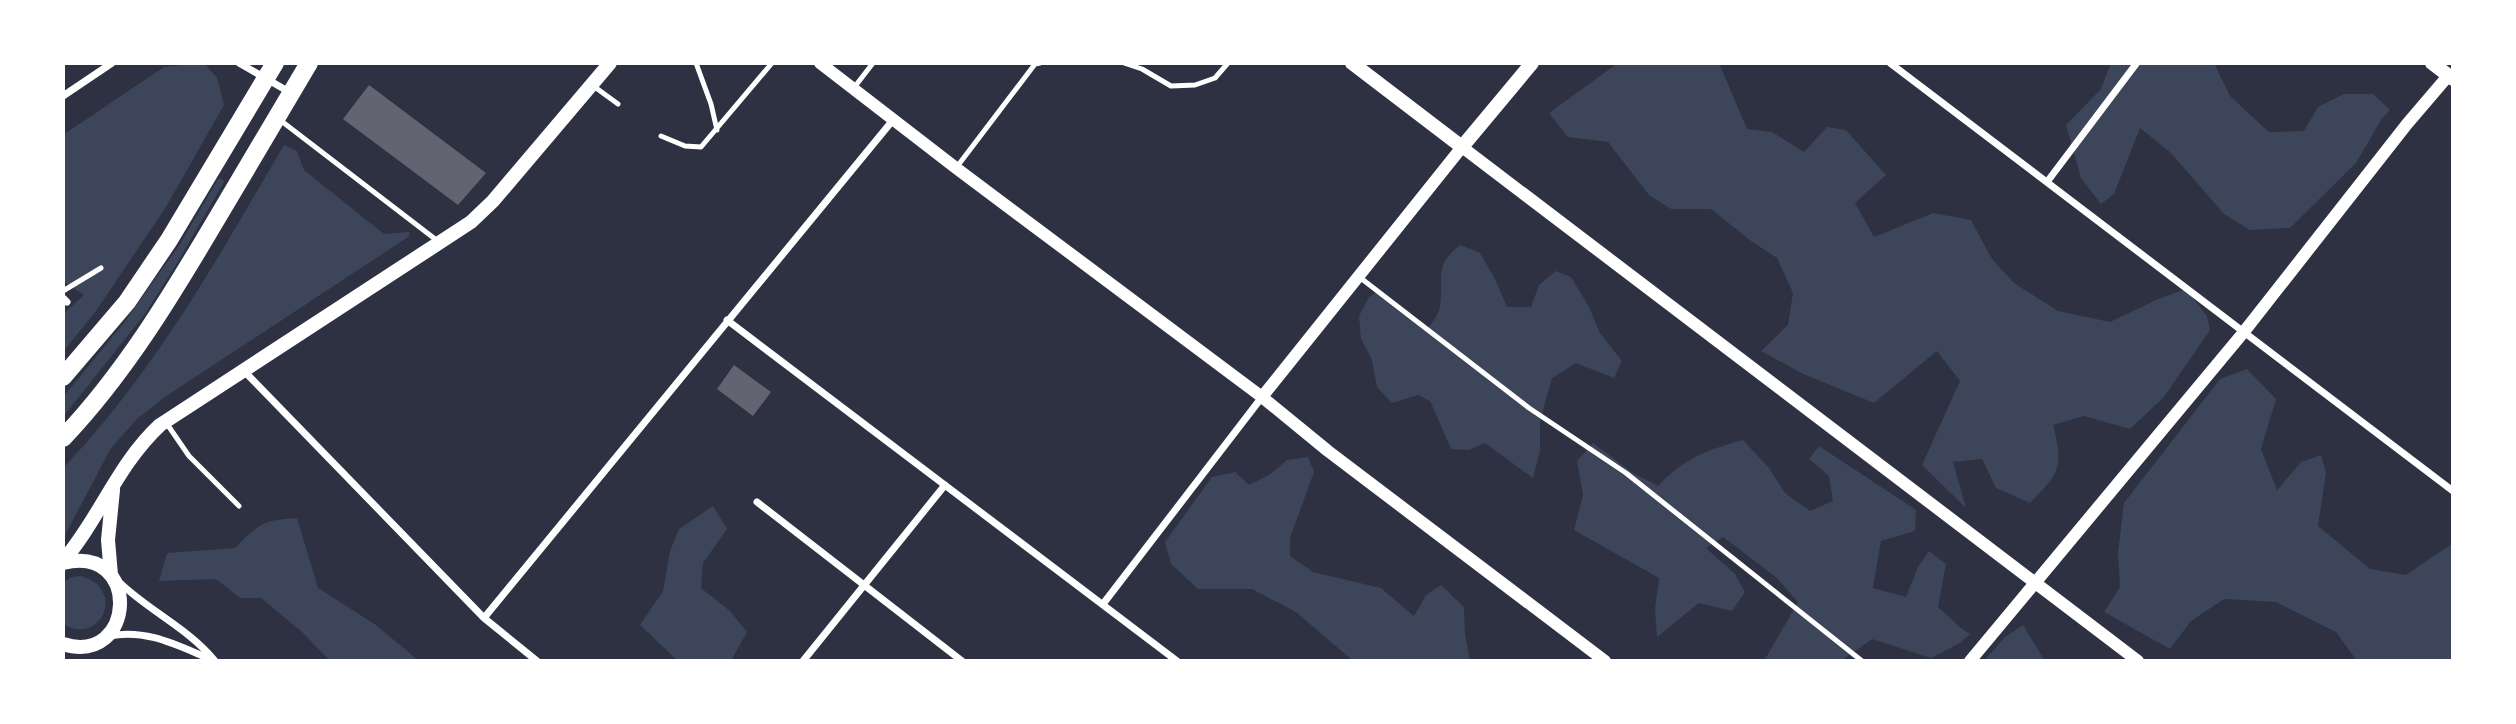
<svg xmlns="http://www.w3.org/2000/svg" width="2516" height="724" font-family="Arial,sans-serif">
  <style>
    .green { fill: #3c4559 }
    .building { fill: #626471 }
    .lines { fill: none; stroke-linecap: round; stroke-linejoin: round }
    .service { stroke: #fff; stroke-width: 5 }
    .minor { stroke: #fff; stroke-width: 7 }
    .tertiary { stroke: #fff; stroke-width: 12 }
    .secondary { stroke: #fff; stroke-width: 14 }
    .primary { stroke: #fff; stroke-width: 18 }
  </style>
  <rect width="100%" height="100%" fill="#2d3142"/>
  <!-- green -->
  <path class="green" d="M204 63 217 78 224 105 166 207 96 311 63 352V314L84 295 63 281V135L164 67Z
    M1618 63H1719L1747 129 1772 132 1804 152 1827 127 1846 130 1886 175 1855 203 1874 237 1933 213 1971 220 1992 259 2014 283 2058 311 2110 322 2158 299 2186 289 2207 316 2210 330 2164 397 2130 429 2084 416 2053 425C2064 468 2060 472 2030 503L1996 488 1982 459 1953 462 1966 508 1922 465 1960 381 1937 351 1874 403 1803 374 1761 351 1788 325 1793 293 1777 258 1751 241 1711 209H1671L1649 195 1608 142 1568 137 1549 113Z
    M2111 63H2214L2230 96 2269 132 2304 131 2318 107 2344 94H2373L2390 110 2381 120 2356 163 2290 228 2250 230 2224 214 2171 153 2140 128 2114 194 2101 204 2081 178 2066 125 2101 89Z
    M284 145 297 151 304 170 384 234 410 232 408 237 165 397 137 419 111 448 63 539V468C154 373 218 258 284 145Z
    M218 179H222L224 182 176 265 145 314 63 417V397L123 324 180 244Z
    M1460 245 1480 253 1495 279 1507 307H1531L1539 285 1556 271 1571 277 1589 307 1600 333 1622 361 1614 378 1576 363 1552 378 1540 421V451L1533 478 1485 443 1469 450 1451 449 1430 401 1418 395 1392 403 1377 387 1372 360 1361 339 1359 316 1369 297 1378 291 1428 329C1432 322 1440 313 1440 305 1444 277 1433 266 1460 245Z
    M2247 369 2276 399 2261 449 2277 490 2301 462 2321 455 2326 473 2318 526 2370 569 2406 575 2453 543V661H2357L2336 632 2276 602 2224 599 2191 621 2170 649 2104 612 2120 587 2118 552 2124 503 2220 379Z
    M1743 440 1769 468 1785 493 1810 511 1833 501 1829 476 1809 459 1819 446 1916 510 1915 531 1881 541 1873 588 1906 597 1918 567 1929 551 1946 564 1938 607 1962 629 1970 634 1960 643 1931 658 1872 639 1841 661H1764L1798 602 1777 578 1723 537 1706 548 1735 574 1745 592 1732 611 1699 603 1657 637 1655 609 1659 578 1574 530 1583 495 1577 461 1593 443 1633 473 1658 486C1684 458 1707 450 1743 440Z
    M1308 457 1314 472 1290 538V556L1313 572 1381 588 1414 616 1426 595 1441 585 1464 607 1465 634 1470 661H1353L1296 612 1252 589H1198L1171 564 1165 542 1212 477 1235 472 1249 485 1269 475 1287 460Z
    M713 506 727 529 703 563 701 588 730 611 747 632 731 661H678L640 625 663 591 670 551 679 529Z
    M297 518 318 588 376 625 419 661H330L301 631 261 598H240L216 579 159 581 167 553 235 548C259 523 264 520 297 518Z
    M81 576C127 589 101 647 63 624V582L72 577Z
    M2023 625 2045 661H1984L2005 637Z"/>
  <!-- building -->
  <path class="building" d="M369 85 486 173 458 205 343 119Z
    M734 365 771 392 753 416 717 389Z"/>
  <g class="lines">
    <!-- service -->
    <path class="service" d="M696 63 711 104 717 130
      M1124 63 1142 69 1171 86 1195 85 1215 78 1228 63
      M592 85 618 104
      M853 89 873 63
      M280 120 439 242
      M661 136 685 146 701 147 772 63
      M956 168 1035 64 1040 63
      M1358 276 1529 408 1626 473 1862 661
      M63 291 101 268
      M167 424 189 456 239 506"/>
    <!-- minor -->
    <path class="minor" d="M239 63 291 93
      M1890 63 2453 491
      M63 96 112 63
      M2047 182 2136 64
      M63 298 67 302
      M727 320 1177 661
      M244 371 484 618 537 661
      M757 502 962 661
      M119 582C149 611 188 628 215 661
      M1103 604 1262 397
      M484 618 893 120
      M109 636C148 628 180 647 215 661
      M803 661 945 485"/>
    <!-- tertiary -->
    <path class="tertiary" d="M820 63 956 168 1262 397 1328 451 1605 661
      M1262 397 1462 147 2138 661
      M1970 661 2243 333 2407 124 2448 76"/>
    <!-- secondary -->
    <path class="secondary" d="M1352 63 1462 147 1532 63
      M2432 63 2453 79
      M63 561C100 518 117 465 160 425L471 222 493 201 610 63
      M63 563C142 543 136 667 63 644
      M111 575 108 540 113 490"/>
    <!-- primary -->
    <path class="primary" d="M63 377 127 302 169 240 275 63
      M63 438C124 374 171 296 216 220 247 167 278 115 309 63"/>
  </g>
  <!-- border -->
  <rect width="2516" height="724" fill="none" stroke="#ffffff" stroke-width="130"/>
</svg>
